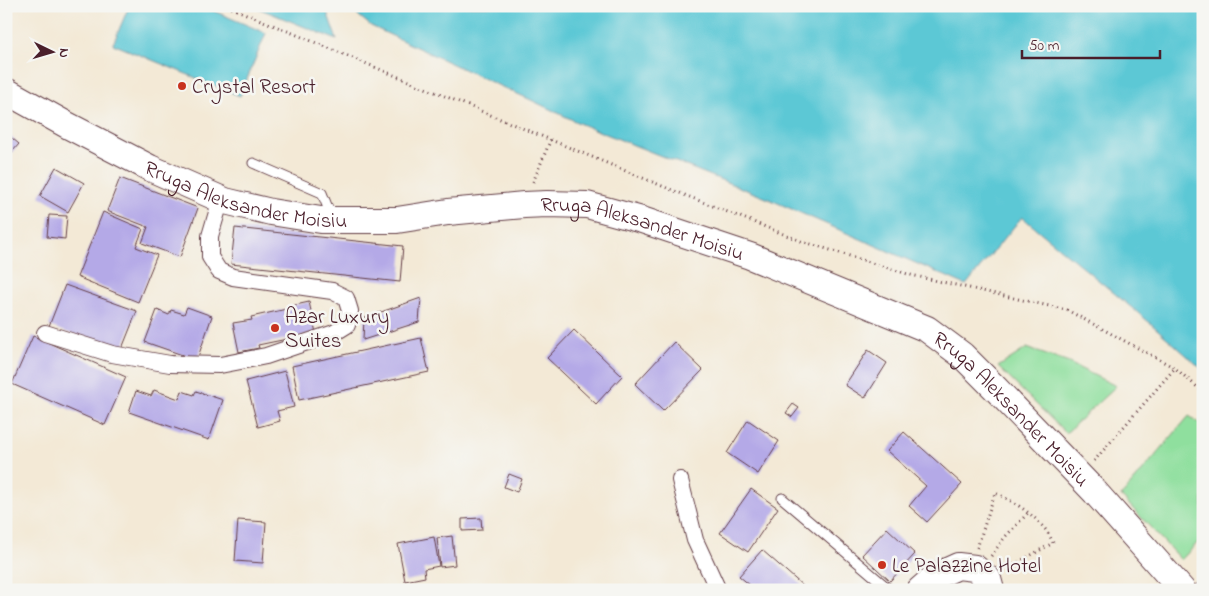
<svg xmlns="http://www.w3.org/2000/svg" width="1209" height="596" font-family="'Indie Flower',sans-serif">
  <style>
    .grass { fill: #8fdf9e; stroke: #6c7f64 }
    .water { fill: #5cc8d5; stroke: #537480 }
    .building { fill: #b4a9e7 }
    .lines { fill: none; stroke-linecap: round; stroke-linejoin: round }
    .service-casing { stroke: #633d45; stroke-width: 11 }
    .minor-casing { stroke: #633d45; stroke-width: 18 }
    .primary-casing { stroke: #633d45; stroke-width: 28 }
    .path { stroke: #633d45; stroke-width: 3; stroke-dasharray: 1 4; stroke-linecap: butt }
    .service { stroke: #fff; stroke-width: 9 }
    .minor { stroke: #fff; stroke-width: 16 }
    .primary { stroke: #fff; stroke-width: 26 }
    .poi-dot { fill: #c8321e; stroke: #f6f6f2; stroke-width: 2 }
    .labels { text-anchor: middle; stroke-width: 5; stroke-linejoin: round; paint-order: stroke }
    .poi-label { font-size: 21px; fill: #4a1f2b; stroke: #f6f6f2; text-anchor: start }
    .street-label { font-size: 21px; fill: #4a1f2b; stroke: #f6f6f2 }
  </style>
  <rect width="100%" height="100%" fill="#f6f6f2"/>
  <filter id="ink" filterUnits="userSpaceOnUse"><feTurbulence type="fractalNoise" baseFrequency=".02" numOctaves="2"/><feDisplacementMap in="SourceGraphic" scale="10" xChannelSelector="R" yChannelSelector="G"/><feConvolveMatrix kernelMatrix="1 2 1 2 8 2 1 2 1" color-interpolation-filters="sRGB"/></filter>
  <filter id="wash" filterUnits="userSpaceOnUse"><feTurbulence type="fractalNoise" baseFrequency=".0096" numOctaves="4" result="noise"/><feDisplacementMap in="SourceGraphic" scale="20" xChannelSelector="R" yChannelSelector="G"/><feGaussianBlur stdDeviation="1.12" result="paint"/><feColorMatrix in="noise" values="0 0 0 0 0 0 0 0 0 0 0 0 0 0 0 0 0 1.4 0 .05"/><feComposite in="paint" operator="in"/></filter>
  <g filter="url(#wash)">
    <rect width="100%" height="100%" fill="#f3e9d6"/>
    <!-- grass -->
    <path class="grass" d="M1027 348 1069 363 1116 386 1066 433 998 367Z
      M1189 416 1203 425V537L1181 560 1121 496Z"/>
    <!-- water -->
    <path class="water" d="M129 6H202L266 33 240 96 113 44Z
      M253 6H325L337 40Z
      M347 6H1203V370L1149 322 1022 217 966 285 764 197 581 124 529 99 502 87 371 26Z"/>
    <g id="blocks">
      <!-- building -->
      <path class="building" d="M6 133 19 144 6 159Z
        M56 167 84 183 68 212 40 196Z
        M120 178 198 208 180 257 142 243 148 227 107 211Z
        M103 212 143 229 136 247 157 255 138 302 77 277Z
        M49 215 67 216 65 239 47 237Z
        M235 228 403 246 400 282 231 264Z
        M65 285 137 311 121 351 49 326Z
        M421 298 419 322 363 340 364 318Z
        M309 302 316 333 258 345 259 348 239 352 233 323 252 320 251 317 291 308V306Z
        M187 307 212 316 197 360 145 342 157 310 169 315 171 310 184 314Z
        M574 330 622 376 596 404 547 358Z
        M33 336 126 377 105 425 12 384Z
        M421 338 429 372 299 400 292 366Z
        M674 342 703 370 663 411 635 384Z
        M868 350 887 363 865 398 845 385Z
        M285 371 294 407 277 411 280 421 258 427 246 381Z
        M154 390 179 399 182 391 194 395 196 391 223 400 209 440 129 412 136 391 151 396Z
        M793 404 799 408 792 417 786 413Z
        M748 420 779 441 758 474 727 453Z
        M904 432 962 484 927 522 909 506 926 486 887 451Z
        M509 474 522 479 517 492 504 487Z
        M751 489 778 508 748 552 720 533Z
        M481 518 482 530 462 531V519Z
        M238 520 266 522 263 563 235 561Z
        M887 528 915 554 890 581 862 555Z
        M452 536 455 565 440 567 437 538Z
        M434 537 439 566 424 569 425 577 405 581 398 544Z
        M762 550 803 586 800 590H756L739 576Z"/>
    </g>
  </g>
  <g filter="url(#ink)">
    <use href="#blocks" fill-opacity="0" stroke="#633d45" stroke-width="1"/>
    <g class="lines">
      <!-- service casing -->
      <g class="service-casing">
        <path id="service" d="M253 163 322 193 332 218
          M782 498 890 590
          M1198 590 1203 585"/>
      </g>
      <!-- minor casing -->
      <g class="minor-casing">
        <path id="minor" d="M45 333 112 354 170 364 220 365 266 356 334 333 347 325 350 311 346 298 332 291 233 277 219 271 210 257V236L221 199
          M680 480 695 540 718 590"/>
      </g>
      <!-- primary casing -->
      <g class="primary-casing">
        <g id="primary">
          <path id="s1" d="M6 91 67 125 150 168 225 201 271 212 321 220H397L448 212 524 205 547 204 587 205 642 220 750 256 927 329 962 355 996 389 1095 492 1182 590"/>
          <path d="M920 590 936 576 958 566 975 568 988 579 991 590"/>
        </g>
      </g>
      <!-- path -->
      <path class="path" d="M227 6 667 188 801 241 911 275 1067 310 1175 368 1203 392
        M533 182 551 139
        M1094 461 1175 368
        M977 548 995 493C1016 502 1045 521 1053 543L1015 564 1007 570
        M991 556 1005 537 1028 513"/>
      <!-- service -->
      <use href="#service" class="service"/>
      <!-- minor -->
      <use href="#minor" class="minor"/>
      <!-- primary -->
      <use href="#primary" class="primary"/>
    </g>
  </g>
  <!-- markers -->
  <g class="poi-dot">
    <circle cx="182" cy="86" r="5"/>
    <circle cx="275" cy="328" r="5"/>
    <circle cx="882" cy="565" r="5"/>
  </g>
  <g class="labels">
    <!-- poi labels -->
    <g class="poi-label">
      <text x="192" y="93">Crystal Resort</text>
      <text x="285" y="323">Azar Luxury<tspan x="285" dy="24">Suites</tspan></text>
      <text x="892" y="572">Le Palazzine Hotel</text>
    </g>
    <!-- street labels -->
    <g class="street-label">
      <text dy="7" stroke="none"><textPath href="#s1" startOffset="264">Rruga Aleksander Moisiu</textPath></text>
      <text dy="7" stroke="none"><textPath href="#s1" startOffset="669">Rruga Aleksander Moisiu</textPath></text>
      <text dy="7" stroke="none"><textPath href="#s1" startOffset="1089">Rruga Aleksander Moisiu</textPath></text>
    </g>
  </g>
  <!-- margin -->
  <rect width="1209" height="596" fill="none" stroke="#f6f6f2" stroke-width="25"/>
  <!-- north arrow -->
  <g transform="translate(52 52) rotate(95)" stroke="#f6f6f2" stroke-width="4" paint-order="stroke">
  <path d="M0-4L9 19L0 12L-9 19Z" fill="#4a1f2b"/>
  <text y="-8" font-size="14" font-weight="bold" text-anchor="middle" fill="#4a1f2b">N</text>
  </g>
  <!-- scale -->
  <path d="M1022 50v8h138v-8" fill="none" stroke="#4a1f2b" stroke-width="2.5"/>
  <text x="1029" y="50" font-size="15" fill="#4a1f2b" stroke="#f6f6f2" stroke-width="4" paint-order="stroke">50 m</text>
</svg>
